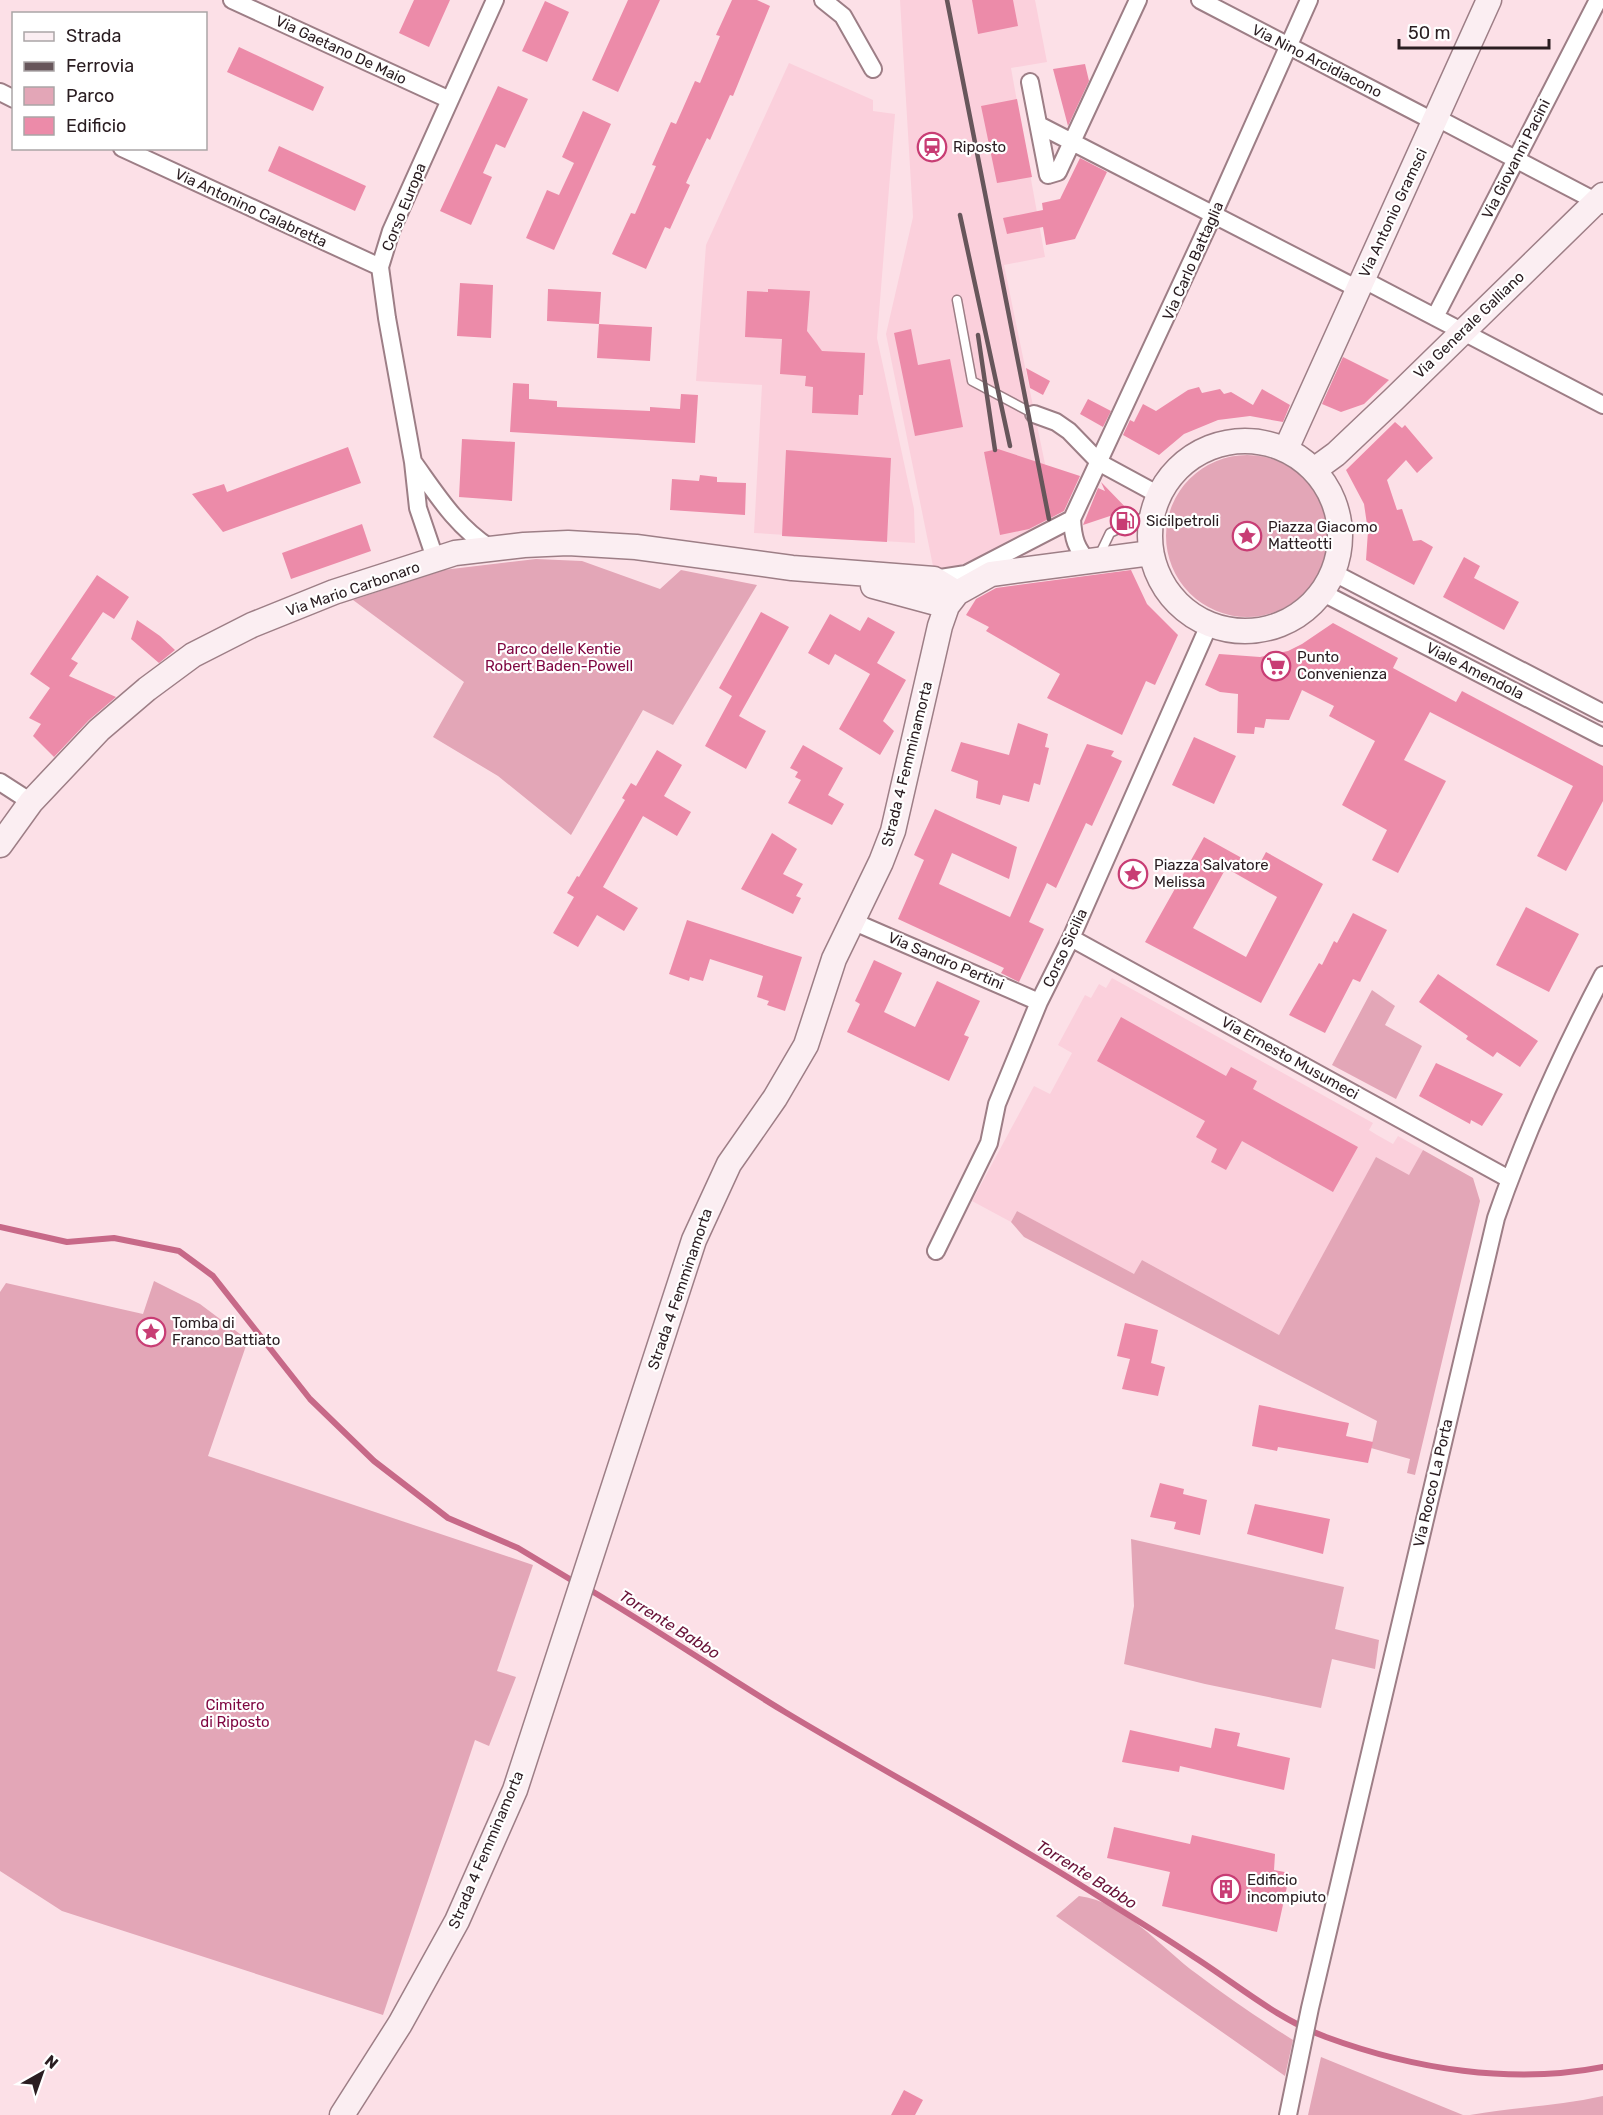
<svg xmlns="http://www.w3.org/2000/svg" width="1603" height="2115" font-family="Rubik,sans-serif">
  <style>
    .built { fill: #fbd0dc }
    .green { fill: #e3a6b7 }
    .lines { fill: none; stroke-linecap: round; stroke-linejoin: round }
    .stream { stroke: #c76988; stroke-width: 6 }
    .building { fill: #ec8ba9; fill-rule: evenodd }
    .lane-casing { stroke: #9d7e86; stroke-width: 11 }
    .street-casing { stroke: #9d7e86; stroke-width: 20 }
    .secondary-casing { stroke: #9d7e86; stroke-width: 27 }
    .lane { stroke: #fff; stroke-width: 8 }
    .street { stroke: #fff; stroke-width: 16 }
    .secondary { stroke: #fbeef2; stroke-width: 24 }
    .rail { stroke: #67565b; stroke-width: 4.5 }
    .labels { text-anchor: middle; stroke-width: 4.5; stroke-linejoin: round; paint-order: stroke }
    .street-label { font-size: 15px; fill: #2a1d21; stroke: #fff }
    .poi-label { font-size: 15px; fill: #2a1d21; stroke: #fff; text-anchor: start }
    .park-label { font-size: 15px; fill: #7f0641; stroke: #fff }
    .water-label { font-size: 16px; font-style: italic; fill: #691338; stroke: #fff }
  </style>
  <rect width="100%" height="100%" fill="#fce0e7"/>
  <!-- built -->
  <path class="built" d="M900 0H1035L1047 62 1011 68 1045 257 1004 265 1057 522 949 570 934 571 886 334 913 217Z
    M789 63 873 100V111L895 114 877 338 914 509 915 543 754 533 762 385 696 381 706 245Z
    M1112 978 1373 1123 1369 1130 1377 1135 1393 1144 1398 1136 1423 1150 1409 1176 1376 1158 1279 1335 1142 1260 1134 1275 1017 1211 1011 1222 972 1201 1034 1086 1050 1094 1072 1053 1058 1045 1085 995 1091 998 1099 984 1106 988Z"/>
  <!-- green -->
  <path class="green" d="M1166 536a81 81 0 1 1 162 0a81 81 0 1 1-162 0Z
    M536 559 582 561 660 589 681 570 757 585 673 725 643 710 571 835 498 776 433 737 464 682 353 600 443 570Z
    M1372 990 1395 1006 1385 1025 1422 1046 1396 1099 1332 1065Z
    M1423 1150 1473 1178 1480 1201 1415 1475 1407 1473 1410 1459 1371 1448 1377 1421 1024 1237 1011 1222 1017 1211 1134 1274 1142 1260 1279 1335 1376 1157 1409 1175Z
    M154 1281 200 1304 248 1340 208 1456 533 1565 497 1671 516 1677 489 1746 475 1740 383 2015 62 1911 0 1871V1292L6 1283 143 1314Z
    M1131 1539 1344 1587 1335 1629 1379 1640 1375 1669 1332 1659 1321 1708 1205 1684 1124 1664 1134 1606Z
    M1079 1896C1124 1901 1161 1948 1197 1974 1228 1998 1260 2019 1293 2040L1285 2076 1056 1916Z
    M1321 2057 1463 2115H1308Z
    M1603 2096V2115H1470C1515 2107 1558 2106 1603 2096Z"/>
  <g class="lines">
    <!-- stream -->
    <path class="stream" d="M0 1227 67 1242 114 1238 179 1251 213 1276 310 1399 374 1461 448 1518 518 1548 573 1581
      M590 1590C656 1629 719 1672 785 1712 883 1771 985 1825 1082 1886 1120 1910 1157 1932 1194 1957 1238 1985 1277 2019 1326 2037 1413 2069 1512 2085 1603 2067"/>
  </g>
  <!-- building -->
  <path class="building" d="M414 0H450L429 47 399 33Z
    M628 0H660L618 92 592 80Z
    M732 0H757L770 6 733 96 730 95 710 140 707 138 686 183 690 185 670 229 665 227 646 269 612 254 631 213 635 214 656 166 652 165 671 122 676 124 695 81 700 83 720 36 716 35Z
    M972 0H1013L1018 26 978 34Z
    M545 1 569 12 547 62 522 51Z
    M239 47 324 87 313 111 227 72Z
    M1085 64 1089 81 1068 126 1053 69Z
    M498 86 528 99 505 148 496 144 483 173 492 177 471 225 440 211Z
    M1017 99 1032 177 997 183 981 106Z
    M583 111 611 124 554 250 526 238 547 190 559 195 574 163 562 157Z
    M279 146 366 186 355 211 268 171Z
    M1080 158 1107 172 1075 239 1046 245 1043 227 1007 234 1003 218 1043 210 1042 203 1060 199Z
    M460 283 493 285 491 338 457 336Z
    M548 289 601 292 599 324 547 321Z
    M768 289 810 291 807 331 822 351 865 353 863 395H859L858 415 812 413 813 387 805 386 806 376 780 374 782 339 745 337 747 291 768 292Z
    M599 324 652 327 650 361 597 358Z
    M911 329 918 365 950 359 963 427 915 436 894 333Z
    M1343 357 1389 380 1364 404 1341 412 1322 404Z
    M1026 368 1050 381 1043 395 1030 388Z
    M513 383 529 384V399L557 401V407L650 411V407L680 409 681 394 698 395 695 443 510 432Z
    M1199 387 1202 393 1220 389 1224 394 1231 392 1253 405 1262 389 1290 405 1283 422 1250 416 1218 420 1184 434 1159 455 1123 435 1130 420 1134 422 1143 404 1156 411 1188 390Z
    M1088 399 1111 411 1103 427 1080 414Z
    M1395 422 1402 428 1405 425 1433 458 1417 473 1406 460 1387 480 1397 510 1402 509 1413 541 1421 540 1433 547 1414 585 1366 560 1368 531 1364 504 1346 470Z
    M462 439 515 442 512 501 459 497Z
    M348 447 361 483 223 532 192 494 224 484 227 492Z
    M998 449 1080 476 1064 511 1029 529 1000 535 984 452Z
    M786 450 891 458 887 542 782 536Z
    M700 475 717 477V482L746 483 745 515 670 510 672 479 699 481Z
    M1101 482 1133 515 1117 523 1113 515 1083 525 1098 488 1105 491Z
    M362 524 371 551 291 579 282 553Z
    M1464 557 1480 566 1474 578 1519 602 1504 630 1443 597Z
    M1131 570 1147 604 1178 635 1155 685 1146 681 1122 735 1047 698 1060 674 986 631 989 627 966 615 976 599 996 588Z
    M97 575 129 597 114 619 103 612 71 659 78 663 69 676 116 697 89 720 54 757 33 736 41 724 29 718 50 688 30 674Z
    M761 612 789 627 739 716 766 731 746 769 705 746 732 696 719 688Z
    M830 614 860 631 868 617 895 632 877 663 906 680 883 721 894 731 880 755 839 729 870 674 835 654 829 665 808 653Z
    M137 620 160 636 175 650 159 663 131 639Z
    M1333 623 1398 658 1393 668 1456 702 1462 691 1603 766V801L1566 871 1537 856 1573 786 1430 712 1404 760 1446 781 1398 873 1372 860 1387 830 1342 805 1375 741 1329 716 1334 706 1302 690 1289 720 1266 719 1264 728 1255 727 1254 734 1237 733 1238 694 1220 692 1205 685 1219 654 1260 657 1288 651 1302 644Z
    M1018 723 1048 734 1045 747 1049 748 1040 785 1034 783 1029 802 1003 795 1000 805 976 798 978 781 951 771 961 742 1009 755Z
    M1194 737 1236 756 1214 804 1172 785Z
    M1087 744 1114 751 1111 756 1122 761 1092 826 1086 823 1056 888 1047 883 1029 922 1044 929 1019 982 1001 973 1004 968 898 919 924 860 914 855 935 809 1017 847 1009 879 952 853 939 884 1010 917Z
    M803 745 843 768 828 795 844 804 832 825 788 803 801 780 795 777 798 772 790 768Z
    M657 750 682 765 664 796 691 812 677 836 643 816 603 887 638 908 624 931 597 915 578 947 553 933 574 897 567 893 577 876 579 877 625 800 622 798 631 783 636 786Z
    M772 833 797 849 783 874 803 884 796 896 801 898 793 914 741 889Z
    M1204 837 1258 867 1266 852 1323 884 1261 1003 1145 942ZM1226 868 1277 897 1246 957 1193 928Z
    M1526 907 1579 934 1549 992 1496 965Z
    M1353 913 1387 930 1360 982 1353 979 1325 1033 1289 1015 1319 963 1322 965 1334 941 1337 943Z
    M687 920 802 957 785 1011 767 1005 769 1001 757 997 763 976 710 959 703 981 690 977 689 981 669 974Z
    M874 960 902 973 884 1012 915 1027 937 981 980 1001 964 1035 969 1037 949 1081 847 1032 860 1004 855 1001Z
    M1438 974 1538 1041 1520 1067 1497 1052 1493 1057 1466 1039 1468 1036 1419 1002Z
    M1121 1017 1226 1076 1231 1067 1257 1081 1253 1089 1358 1147 1333 1192 1242 1141 1226 1170 1211 1162 1217 1149 1196 1137 1205 1121 1097 1061Z
    M1436 1063 1503 1094 1482 1126 1471 1120 1470 1124 1419 1096Z
    M1125 1323 1158 1330 1151 1363 1165 1367 1158 1396 1122 1389 1130 1359 1117 1356Z
    M1259 1405 1349 1423 1346 1436 1373 1442 1368 1463 1278 1447 1277 1451 1252 1446Z
    M1160 1483 1184 1489 1183 1494 1207 1500 1200 1535 1174 1529 1176 1522 1150 1517Z
    M1255 1504 1330 1519 1323 1554 1247 1534Z
    M1215 1728 1240 1733 1237 1746 1290 1758 1284 1790 1180 1766 1179 1772 1122 1762 1130 1730 1211 1748Z
    M1114 1827 1190 1844 1192 1835 1275 1854 1274 1870 1290 1873 1277 1932 1162 1906 1170 1872 1107 1858Z
    M904 2090 923 2100 915 2115H891Z"/>
  <g class="lines">
    <!-- lane casing -->
    <g class="lane-casing">
      <path id="lane" d="M957 300 972 381 1034 414
        M1098 558 1110 533 1152 513"/>
    </g>
    <!-- street casing -->
    <g class="street-casing">
      <path id="street" d="M232 0 450 100
        M823 0 843 16 873 69
        M1200 0 1435 122
        M1030 82 1048 175 1058 172 1138 0
        M0 92 14 99
        M1437 118 1603 205
        M1039 125 1358 289
        M122 148 380 267
        M1362 279 1603 405
        M1435 317 1598 0
        M1034 414 1056 422 1069 431 1100 463 1159 495
        M414 463C437 495 456 526 490 548
        M436 561 418 508 413 462 387 318 380 267 391 231 495 0
        M1089 562C1076 549 1073 538 1072 519L1214 213 1309 0
        M1334 573 1603 713
        M934 579 966 574 1072 519
        M1323 593 1603 737
        M0 782 31 802
        M852 921 1039 1002
        M1071 938 1509 1179
        M936 1251 989 1143 997 1104 1039 1002 1071 938 1209 625
        M1288 2115 1310 2008 1496 1218C1525 1134 1562 1053 1603 975"/>
    </g>
    <!-- secondary casing -->
    <g class="secondary-casing">
      <path id="secondary" d="M1150 536a95 95 0 1 1 190 0a95 95 0 1 1-190 0Z
        M1286 449 1489 0
        M1314 470 1336 454 1393 400 1603 195
        M873 586 947 606
        M0 845 31 802 99 730 147 689 193 655 252 625 334 592 455 553 524 545 568 543 636 547 792 568 934 579 957 593
        M342 2115 400 2024 457 1921 515 1790 694 1240 729 1164 775 1098 806 1045 834 959 881 862 893 831 940 626 947 606 957 593 991 574 1151 553"/>
    </g>
    <!-- lane -->
    <use href="#lane" class="lane"/>
    <!-- street -->
    <use href="#street" class="street"/>
    <!-- secondary -->
    <use href="#secondary" class="secondary"/>
    <!-- rail -->
    <path class="rail" d="M947 0 1049 519
      M960 215 1010 446
      M978 335 995 450"/>
  </g>
  <!-- icons -->
  <defs>
    <g id="station-ring" transform="scale(1.5)"><circle r="9.5" fill="#fff" stroke="#c83d74" stroke-width="1.5"/><path d="M-3-6H3Q5-6 5-4V2Q5 4 3 4L4.5 6H3L1.5 4h-3L-3 6H-4.5L-3 4Q-5 4-5 2V-4Q-5-6-3-6ZM-3.5-4v3h7v-3ZM-3.5 1v1.5H-2V1ZM2 1v1.5H3.5V1Z" fill="#c83d74"/></g>
    <g id="fuel-ring" transform="scale(1.5)"><circle r="9.5" fill="#fff" stroke="#c83d74" stroke-width="1.5"/><path d="M-5.5-6h7V0h2V4h1.3V-2.5L3-4.5l.8-.8L6-3V5H2.5V1h-1V6h-7ZM-4.2-4.7v3.2H.2V-4.7Z" fill="#c83d74"/></g>
    <g id="sight-ring" transform="scale(1.5)"><circle r="9.5" fill="#fff" stroke="#c83d74" stroke-width="1.5"/><path d="M0-6L1.8-2.2L6-1.7L2.9 1.2L3.7 5.4L0 3.3L-3.7 5.4L-2.9 1.2L-6-1.7L-1.8-2.2Z" fill="#c83d74"/></g>
    <g id="supermarket-ring" transform="scale(1.5)"><circle r="9.5" fill="#fff" stroke="#c83d74" stroke-width="1.5"/><path d="M-6-5.5h2.5l.6 2H6L4.5 2H-2.5L-4.4-4H-6ZM-1.5 3.2a1.3 1.3 0 1 0 .1 0ZM3 3.2a1.3 1.3 0 1 0 .1 0Z" fill="#c83d74"/></g>
    <g id="building-ring" transform="scale(1.5)"><circle r="9.5" fill="#fff" stroke="#c83d74" stroke-width="1.5"/><path d="M-4-6H4V6H1V3H-1V6H-4ZM-2.5-4.3h1.7v1.8h-1.7ZM.8-4.3h1.7v1.8H.8ZM-2.5-1h1.7V.8h-1.7ZM.8-1h1.7V.8H.8Z" fill="#c83d74"/></g>
  </defs>
  <g fill-rule="evenodd">
    <use href="#station-ring" x="932" y="147"/>
    <use href="#fuel-ring" x="1125" y="521"/>
    <use href="#sight-ring" x="1247" y="536"/>
    <use href="#supermarket-ring" x="1276" y="666"/>
    <use href="#sight-ring" x="1133" y="874"/>
    <use href="#sight-ring" x="151" y="1332"/>
    <use href="#building-ring" x="1226" y="1889"/>
  </g>
  <g class="labels">
    <!-- street labels -->
    <g class="street-label">
      <text transform="translate(341 50) rotate(25)" y="5">Via Gaetano De Maio</text>
      <text transform="translate(1317 61) rotate(27)" y="5">Via Nino Arcidiacono</text>
      <text transform="translate(1516 159) rotate(-63)" y="5">Via Giovanni Pacini</text>
      <text transform="translate(404 207) rotate(-68)" y="5">Corso Europa</text>
      <text transform="translate(251 208) rotate(25)" y="5">Via Antonino Calabretta</text>
      <text transform="translate(1393 213) rotate(-65)" y="5">Via Antonio Gramsci</text>
      <text transform="translate(1193 261) rotate(-66)" y="5">Via Carlo Battaglia</text>
      <text transform="translate(1469 325) rotate(-44)" y="5">Via Generale Galliano</text>
      <text transform="translate(353 589) rotate(-19)" y="5">Via Mario Carbonaro</text>
      <text transform="translate(1475 671) rotate(27)" y="5">Viale Amendola</text>
      <text transform="translate(907 764) rotate(-76)" y="5">Strada 4 Femminamorta</text>
      <text transform="translate(1065 948) rotate(-65)" y="5">Corso Sicilia</text>
      <text transform="translate(946 961) rotate(23)" y="5">Via Sandro Pertini</text>
      <text transform="translate(1290 1058) rotate(29)" y="5">Via Ernesto Musumeci</text>
      <text transform="translate(680 1289) rotate(-71)" y="5">Strada 4 Femminamorta</text>
      <text transform="translate(1433 1483) rotate(-77)" y="5">Via Rocco La Porta</text>
      <text transform="translate(486 1850) rotate(-67)" y="5">Strada 4 Femminamorta</text>
    </g>
    <!-- poi labels -->
    <g class="poi-label">
      <text x="953" y="152">Riposto</text>
      <text x="1146" y="526">Sicilpetroli</text>
      <text x="1268" y="532">Piazza Giacomo<tspan x="1268" dy="17">Matteotti</tspan></text>
      <text x="1297" y="662">Punto<tspan x="1297" dy="17">Convenienza</tspan></text>
      <text x="1154" y="870">Piazza Salvatore<tspan x="1154" dy="17">Melissa</tspan></text>
      <text x="172" y="1328">Tomba di<tspan x="172" dy="17">Franco Battiato</tspan></text>
      <text x="1247" y="1885">Edificio<tspan x="1247" dy="17">incompiuto</tspan></text>
    </g>
    <!-- park labels -->
    <g class="park-label">
      <text x="559" y="654">Parco delle Kentie<tspan x="559" dy="17">Robert Baden-Powell</tspan></text>
      <text x="235" y="1710">Cimitero<tspan x="235" dy="17">di Riposto</tspan></text>
    </g>
    <!-- water labels -->
    <g class="water-label">
      <text transform="translate(670 1624) rotate(32)" y="6">Torrente Babbo</text>
      <text transform="translate(1087 1874) rotate(32)" y="6">Torrente Babbo</text>
    </g>
  </g>
  <!-- legend -->
  <rect x="12" y="12" width="195" height="138" fill="#ffffff" stroke="#aaa5a6" stroke-width="1.5"/>
  <rect x="24" y="32" width="30" height="9" fill="#fbeef2" stroke="#aaa5a6" stroke-width="1.5"/>
  <text x="66" y="42" font-size="18" fill="#2a1d21">Strada</text>
  <rect x="24" y="62" width="30" height="9" fill="#67565b" stroke="#aaa5a6" stroke-width="1.5"/>
  <text x="66" y="72" font-size="18" fill="#2a1d21">Ferrovia</text>
  <rect x="24" y="87" width="30" height="18" fill="#e3a6b7" stroke="#aaa5a6" stroke-width="1.5"/>
  <text x="66" y="102" font-size="18" fill="#2a1d21">Parco</text>
  <rect x="24" y="117" width="30" height="18" fill="#ec8ba9" stroke="#aaa5a6" stroke-width="1.5"/>
  <text x="66" y="132" font-size="18" fill="#2a1d21">Edificio</text>
  <!-- north arrow -->
  <g transform="translate(42 2073) rotate(40)" stroke="#ffffff" stroke-width="4.5" paint-order="stroke">
  <path d="M0-4.5L10 22L0 15L-10 22Z" fill="#2a1d21"/>
  <text y="-9" font-size="16" font-weight="bold" text-anchor="middle" fill="#2a1d21">N</text>
  </g>
  <!-- scale -->
  <path d="M1399 39v9h150v-9" fill="none" stroke="#2a1d21" stroke-width="3"/>
  <text x="1408" y="39" font-size="18" fill="#2a1d21" stroke="#ffffff" stroke-width="4.5" paint-order="stroke">50 m</text>
</svg>
